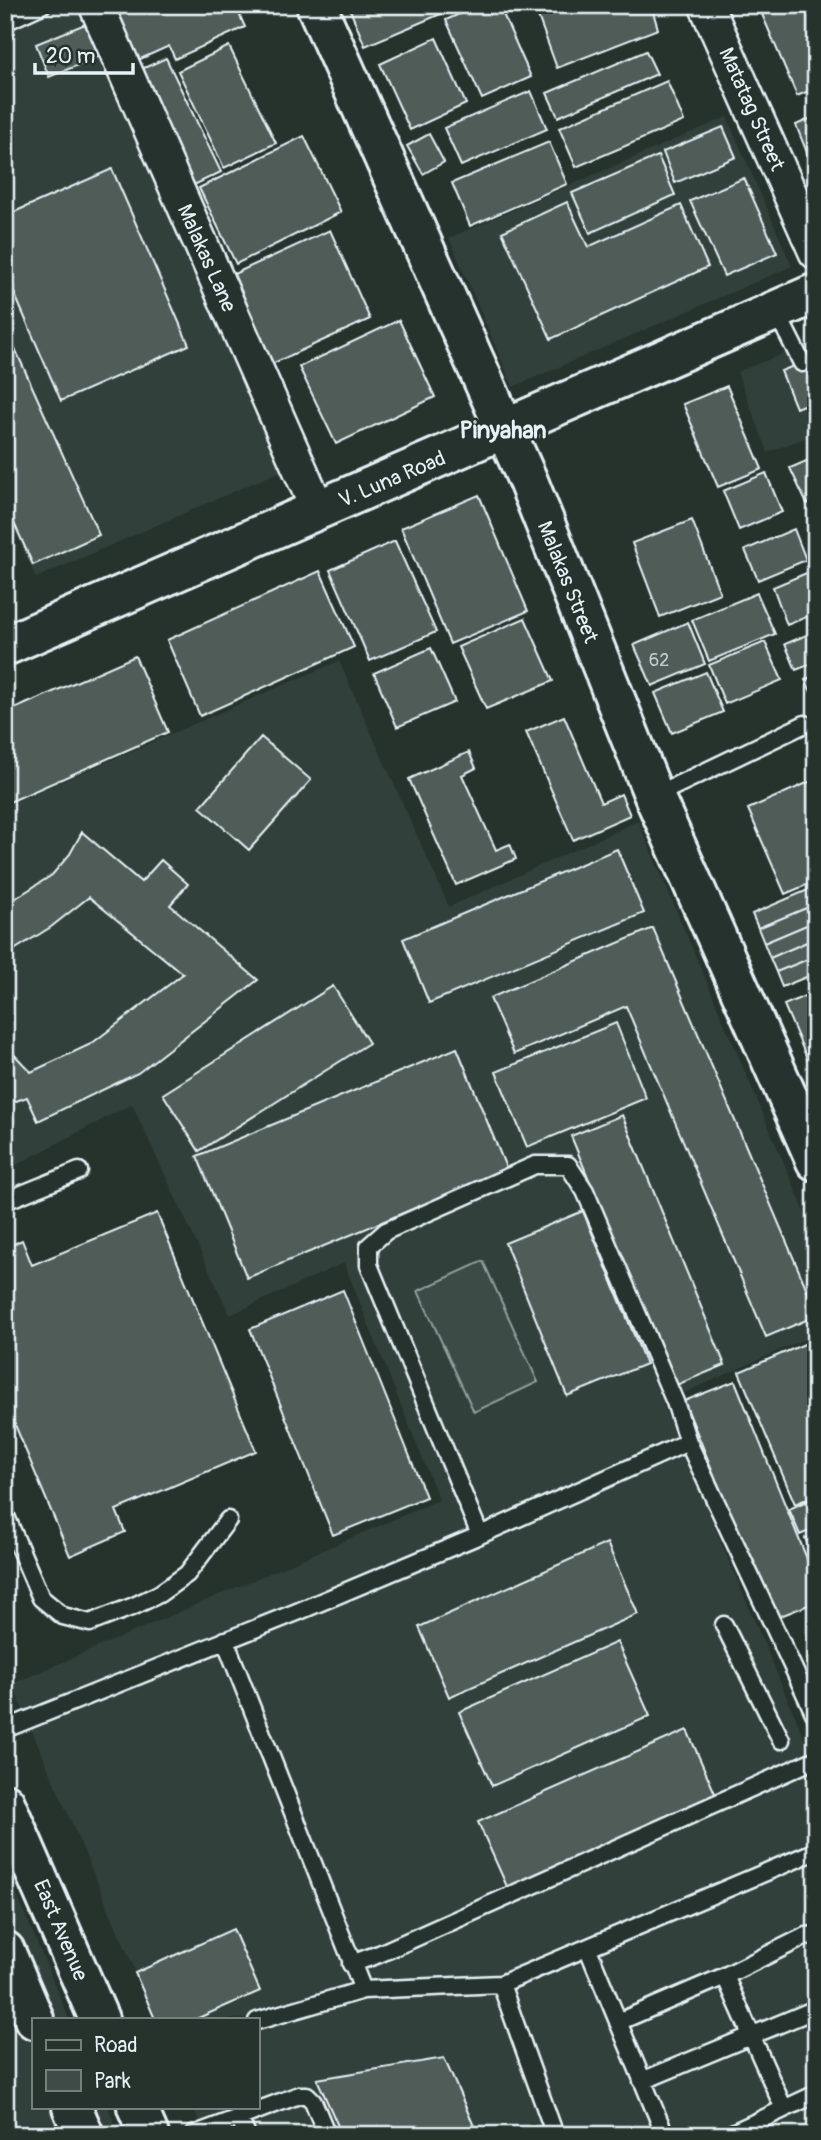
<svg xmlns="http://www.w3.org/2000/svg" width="821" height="2140" font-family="Pangolin,sans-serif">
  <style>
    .built { fill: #333f3a }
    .green { fill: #3e4b47; stroke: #939ea0; stroke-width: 2 }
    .building { fill: #505c59; stroke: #e8f1f8; stroke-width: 2 }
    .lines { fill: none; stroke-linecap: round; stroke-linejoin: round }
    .lane-casing { stroke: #e8f1f8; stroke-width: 21 }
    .street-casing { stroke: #e8f1f8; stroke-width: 38 }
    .secondary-casing { stroke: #e8f1f8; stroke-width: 44 }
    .primary-casing { stroke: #e8f1f8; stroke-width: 44 }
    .lane { stroke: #26332d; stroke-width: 16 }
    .street { stroke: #26332d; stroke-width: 33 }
    .secondary { stroke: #26332d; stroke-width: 38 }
    .primary { stroke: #26332d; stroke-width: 38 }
    .labels { text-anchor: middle; stroke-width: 5; stroke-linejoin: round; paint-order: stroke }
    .number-label { font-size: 18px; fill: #c2ccd0 }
    .street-label { font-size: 21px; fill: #e8f1f8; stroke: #26332d }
    .quarter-label { font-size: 24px; font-weight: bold; fill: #e8f1f8; stroke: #26332d }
  </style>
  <rect width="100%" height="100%" fill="#26332d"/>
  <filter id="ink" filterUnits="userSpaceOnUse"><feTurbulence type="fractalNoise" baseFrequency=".0143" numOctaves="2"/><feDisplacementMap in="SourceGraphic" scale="14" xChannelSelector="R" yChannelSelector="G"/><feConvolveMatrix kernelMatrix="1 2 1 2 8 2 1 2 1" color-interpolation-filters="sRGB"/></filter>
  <g filter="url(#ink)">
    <!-- built -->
    <path class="built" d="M5 5H90L292 466 36 578 5 509Z
      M727 117 792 266 513 387 449 238Z
      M816 341V434L768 452 737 372Z
      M339 661 449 907 638 821 816 1238V1334L662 1403 816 1766V2135H205L193 2107H257V2019H156L12 1684 439 1500 344 1263 230 1315 132 1104 5 1171V806Z
      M5 1867 69 2019H33V2107H108L120 2135H5Z"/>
    <!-- green -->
    <path class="green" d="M483 1261 538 1382 474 1412 418 1291Z"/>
    <!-- building -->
    <path class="building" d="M112 5H235L245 27 175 59 169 46 136 61Z
      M348 5H462L365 46Z
      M479 5H499L531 77 482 99 446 20Z
      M563 5H651L658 29 557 68 538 16Z
      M758 5H816V88L797 96Z
      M90 22 103 55 49 77 36 44Z
      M436 38 466 104 410 130 380 64Z
      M229 46 276 143 224 168 178 71Z
      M646 51 657 74 558 117 547 93Z
      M166 58 221 172 190 187 135 72Z
      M667 81 684 121 576 167 559 128Z
      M531 91 547 129 461 166 444 128Z
      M816 116V175L796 125Z
      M723 127 736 157 675 183 663 152Z
      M429 134 444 162 423 174 407 146Z
      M304 136 341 212 236 264 199 188Z
      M549 142 567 184 470 226 452 183Z
      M658 156 675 195 590 233 572 193Z
      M112 169 189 345 61 401 5 272V216Z
      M744 178 777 253 724 276 690 201Z
      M567 202 588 247 681 205 708 267 551 339 502 232Z
      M330 230 370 319 263 368 223 279Z
      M399 320 435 397 336 444 299 367Z
      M8 333 99 535 33 565 5 503V334Z
      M816 357V400L796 408 781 371Z
      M727 386 762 469 718 487 683 404Z
      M816 457V499L807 504 790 468Z
      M766 473 782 512 739 530 723 491Z
      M479 495 528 611 450 644 401 528Z
      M692 520 720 593 660 617 632 543Z
      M794 529 806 560 758 580 745 550Z
      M395 541 436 632 370 661 330 570Z
      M816 569V613L787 625 773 587Z
      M320 571 354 647 200 716 167 640Z
      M757 593 775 634 709 661 692 620Z
      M525 618 553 681 486 709 458 647Z
      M688 622 705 664 652 686 634 645Z
      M816 631V662L796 670 785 644Z
      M765 642 782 680 725 704 709 665Z
      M431 648 455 702 397 727 374 673Z
      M135 656 168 732 5 804V713Z
      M706 672 723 712 672 733 655 693Z
      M816 674V701L805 680Z
      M564 716 601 803 621 794 630 815 573 840 526 732Z
      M261 737 311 780 249 850 200 807Z
      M469 752 476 768 462 775 496 850 510 844 516 859 456 885 409 779Z
      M816 779V881L785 894 748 809Z
      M82 832 141 882 161 860 188 884 170 905 258 980 138 1073 38 1121 27 1097 5 1105V1045L31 1072 91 1044 183 974 89 897 51 927 6 955 5 967V905L52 875 70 854Z
      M617 849 644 913 429 1003 403 939Z
      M810 889 816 904 758 928 752 914Z
      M816 904V921L764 943 758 928Z
      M816 921V938L770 958 764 943Z
      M653 928 816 1311V1316L766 1337 626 1006 514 1054 490 998Z
      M816 938V956L776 972 770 958Z
      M816 956V973L782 987 776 972Z
      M333 986 369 1043 199 1151 163 1094Z
      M816 991V1079L784 1005Z
      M616 1023 646 1098 527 1147 496 1072Z
      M457 1048 507 1170 247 1278 197 1156Z
      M622 1115 725 1365 674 1386 571 1136Z
      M583 1211 646 1364 567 1396 505 1243Z
      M157 1213 256 1451 116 1510 125 1532 70 1556 5 1401V1248L22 1240 32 1265Z
      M343 1290 426 1497 333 1535 250 1329Z
      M816 1339V1495L795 1504 739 1372Z
      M735 1381 816 1581V1602L773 1619 684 1401Z
      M816 1497V1528L800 1535 789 1509Z
      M816 1534V1563L805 1538Z
      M607 1543 638 1614 449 1697 419 1627Z
      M617 1642 650 1716 492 1786 459 1712Z
      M687 1730 718 1800 509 1891 478 1822Z
      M233 1929 260 1991 196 2019H155L135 1973Z
      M444 2058 478 2135H342L317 2079Z"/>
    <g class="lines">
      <!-- lane casing -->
      <g class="lane-casing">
        <path id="lane" d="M5 22 42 5
          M776 311 802 363
          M654 796 805 724
          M5 1201 79 1171
          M5 1514 41 1598 63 1616 90 1623 134 1606 159 1594 187 1574 228 1520
          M480 1535 369 1265V1246L386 1231 535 1165H568L585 1191 675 1402 688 1442 816 1717
          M724 1625 781 1740
          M225 1640 363 1990
          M5 1729 297 1612 480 1535 688 1442
          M588 1949 665 2135
          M351 1964 379 1954 816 1759
          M725 1976 784 2109
          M501 1984 555 2135
          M257 2021 363 1990 501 1984 816 1851
          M618 2022 725 1976 806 1936 816 1935
          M642 2081 816 2009
          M238 2117 247 2135
          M193 2135 299 2095H307L313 2101 327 2135
          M728 2135 816 2094"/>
      </g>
      <!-- street casing -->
      <g class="street-casing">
        <path id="street" d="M96 5 318 510
          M706 5 816 252"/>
      </g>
      <!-- secondary casing -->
      <g class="secondary-casing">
        <path id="secondary" d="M316 5 528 481 654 796 816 1161
          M5 646 816 293"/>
      </g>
      <!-- primary casing -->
      <g class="primary-casing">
        <path id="primary" d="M5 1803 99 2019
          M5 1951 34 2019
          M72 2107 84 2135
          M137 2107 149 2135"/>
      </g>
      <!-- lane -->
      <use href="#lane" class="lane"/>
      <!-- street -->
      <use href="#street" class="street"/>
      <!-- secondary -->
      <use href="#secondary" class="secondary"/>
      <!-- primary -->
      <use href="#primary" class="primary"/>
    </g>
  </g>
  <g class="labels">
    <!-- number labels -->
    <g class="number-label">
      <text x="659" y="666">62</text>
    </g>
    <!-- street labels -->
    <g class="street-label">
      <text transform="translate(752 109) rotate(66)" y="7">Matatag Street</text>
      <text transform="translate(207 258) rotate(66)" y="7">Malakas Lane</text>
      <text transform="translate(392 479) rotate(-23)" y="7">V. Luna Road</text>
      <text transform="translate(568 582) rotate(68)" y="7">Malakas Street</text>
      <text transform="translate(61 1930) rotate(67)" y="7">East Avenue</text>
    </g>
    <!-- quarter labels -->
    <g class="quarter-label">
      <text x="503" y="438">Pinyahan</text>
    </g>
  </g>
  <!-- margin -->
  <rect width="821" height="2140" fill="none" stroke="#26332d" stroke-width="28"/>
  <rect x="14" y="14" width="793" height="2112" fill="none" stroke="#e8f1f8" stroke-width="2.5" filter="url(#ink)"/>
  <!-- legend -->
  <rect x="32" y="2018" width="228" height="91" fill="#26332d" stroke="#747f7e" stroke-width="2"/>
  <rect x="46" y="2040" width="35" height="10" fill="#26332d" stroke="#747f7e" stroke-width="2"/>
  <text x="94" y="2052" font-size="21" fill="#e8f1f8">Road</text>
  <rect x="46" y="2070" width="35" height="21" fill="#3e4b47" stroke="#747f7e" stroke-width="2"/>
  <text x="94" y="2088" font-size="21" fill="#e8f1f8">Park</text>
  <!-- scale -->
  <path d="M35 63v10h98v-10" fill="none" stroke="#e8f1f8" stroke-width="3.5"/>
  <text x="46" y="63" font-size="21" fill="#e8f1f8" stroke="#26332d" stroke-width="5" paint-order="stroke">20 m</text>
</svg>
